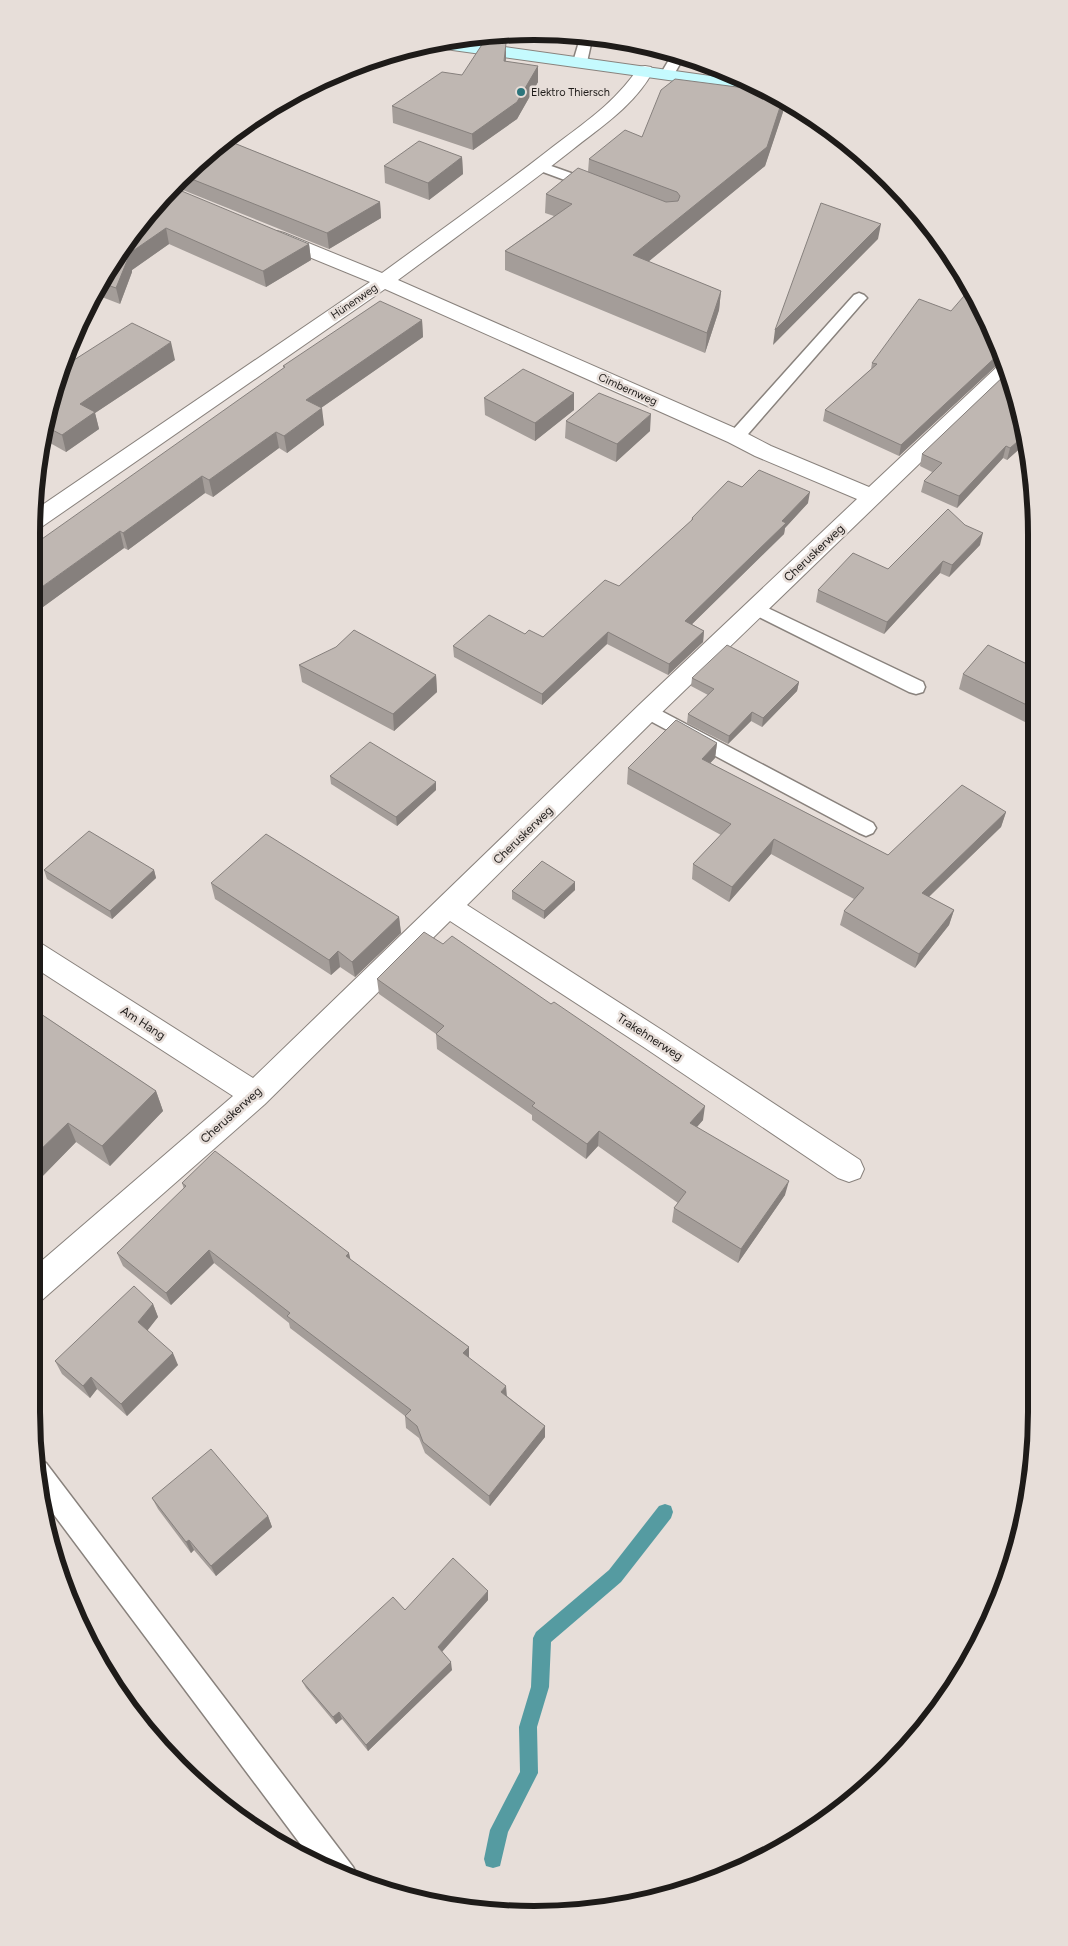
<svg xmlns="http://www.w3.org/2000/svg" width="1068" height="1946" font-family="Figtree,sans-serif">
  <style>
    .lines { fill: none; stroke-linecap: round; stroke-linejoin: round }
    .stream { fill: #559ba1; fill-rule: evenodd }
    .service-casing { stroke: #89827d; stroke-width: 3 }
    .minor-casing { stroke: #89827d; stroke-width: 2 }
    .secondary-casing { stroke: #89827d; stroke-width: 2 }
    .service { fill: #fff; fill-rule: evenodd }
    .minor { fill: #fff; fill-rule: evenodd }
    .secondary { fill: #c5fafe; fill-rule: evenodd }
    .wall { fill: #a49d99 }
    .shaded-wall { fill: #86807d }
    .building { fill: #bfb7b2; stroke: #86807d }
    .poi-dot { fill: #2c757c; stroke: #e7ded9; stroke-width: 2 }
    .labels { text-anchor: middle; stroke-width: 5; stroke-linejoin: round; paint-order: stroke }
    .far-poi-label { font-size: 11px; fill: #1e1b19; stroke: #e7ded9; text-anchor: start }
    .far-street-label { font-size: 11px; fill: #1e1b19; stroke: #e7ded9 }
    .street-label { font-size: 12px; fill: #1e1b19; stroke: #e7ded9 }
    .rim { fill: none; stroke: #1e1b19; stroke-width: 6 }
  </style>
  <rect width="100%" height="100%" fill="#e7ded9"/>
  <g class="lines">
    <!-- stream -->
    <path class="stream" d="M665 1504 671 1506 673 1512 671 1518 621 1582 551 1642 549 1687 537 1727 538 1773 508 1832 500 1866 493 1868 486 1866 484 1859 490 1830 520 1772 519 1727 531 1687 533 1638 536 1632 609 1570 659 1506Z"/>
    <!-- service casing -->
    <g class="service-casing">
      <path id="service" d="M581 35H593L587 62 580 66 573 62Z
        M673 53 685 55 672 78H662L660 75Z
        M540 162 599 183 601 186 599 189H589L535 169 533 166 535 163Z
        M859 293 864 295 867 298 864 301 742 441H730L728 437 730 433 854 295Z
        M755 602 923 682 925 687 923 692 916 694 909 692 749 612 746 608 749 604Z
        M648 704 873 823 876 828 873 833 866 836 859 833 641 716 639 711 641 706Z
        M36 1460 46 1463 353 1867 358 1877 356 1881 341 1876 313 1861 40 1496Z"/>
    </g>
    <!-- minor casing -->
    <g class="minor-casing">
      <path id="minor" d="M645 66 651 67 653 71C635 105 602 126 572 150 515 195 456 237 398 280L744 432 771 446 869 487 999 365 1004 363 1008 378 657 717 467 905 665 1032 860 1160 864 1169 860 1178 849 1182 838 1178 645 1048 450 921 265 1104 42 1300 31 1304V1270L233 1096 32 966V941L42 944 253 1078 639 705 857 499 755 456 728 442 385 289 40 528 32 530V512L370 282 270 241 268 237 270 233 277 231 284 233 382 273C438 232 495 192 550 149 584 123 615 103 639 67Z"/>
    </g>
    <!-- secondary casing -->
    <g class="secondary-casing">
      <path id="secondary" d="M454 40 746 81 769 91 762 93 438 48 430 44Z"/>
    </g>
    <!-- service -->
    <use href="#service" class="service"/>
    <!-- minor -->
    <use href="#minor" class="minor"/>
    <!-- secondary -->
    <use href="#secondary" class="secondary"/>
  </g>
  <!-- wall -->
  <path class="wall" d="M506 61 538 82 517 119 473 150 393 123 392 106 462 75Z
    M768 91 784 98 783 112 765 166 648 262 721 291 719 310 705 353 505 270V251L554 216 545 213 546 194 588 172 589 159 642 137Z
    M224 139 380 202 381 218 329 249 173 186Z
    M462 157 463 174 429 200 385 183 384 166Z
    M156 203 309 244 311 260 266 287 169 244 132 270V272L120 304 94 294 98 283Z
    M951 311 999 342 1004 362 998 364 899 456 823 421 825 410 871 369 872 363Z
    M422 320 423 337 321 408 324 425 287 453 279 448 213 497 205 493 128 550 124 548 32 615 284 368 283 366Z
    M175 360 95 413 99 429 66 452 43 439 48 404Z
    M1007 373 1026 443 1007 460 1003 458 957 508 921 492 924 481 932 472 920 466 922 454Z
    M574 393V410L535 441 485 415 484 398Z
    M566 421 650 431 616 462 565 438Z
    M742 487 808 503 785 528 784 534 692 624 704 631 703 642 668 675 607 644 542 705 454 657 453 646 525 634 543 637 619 586 691 521 692 518Z
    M980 545 949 577 940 573 884 634 816 602 818 590 888 569Z
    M299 665 436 675 437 692 394 731 302 682Z
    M1033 667V726L959 689 963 674Z
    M692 678 799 682 797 691 762 727 751 721 728 744 687 723 688 714 708 695 691 686Z
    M717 743 715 758 710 763 888 855 1006 812 1001 827 929 897 954 910 949 925 915 968 840 925 844 911 854 899 771 854 729 902 692 879 693 864 721 835 627 784 628 768Z
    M330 776 436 790 397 826 331 784Z
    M44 870H154L156 878 112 919 47 879Z
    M211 883 399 917 401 933 355 977 340 967 331 975 215 899Z
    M575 890 544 919 512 899V891Z
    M377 979 703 1120 697 1127 785 1195 738 1263 672 1222 674 1208 678 1203 598 1146 586 1159 532 1120V1115L437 1049 436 1034 379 994Z
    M32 1008 156 1091 163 1111 110 1166 76 1142 32 1187Z
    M182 1183 351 1260 469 1347V1358L507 1396 545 1426V1437L490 1506 425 1453 419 1438 406 1428 405 1416 290 1328 289 1323 214 1263 171 1305 123 1266 117 1253 184 1189Z
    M153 1304 158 1317 147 1330 178 1365 127 1416 97 1389 90 1398 62 1374 55 1361Z
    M152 1498 268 1516 272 1527 216 1576 194 1550 191 1553 158 1509Z
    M488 1600 442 1652 452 1670 368 1751 342 1719 336 1724 306 1688 302 1681 405 1610Z"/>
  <!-- shaded-wall -->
  <path class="shaded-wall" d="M506 43V59L504 77V61Z
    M538 66V82L517 119 473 150 472 134Z
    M783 98H784L783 112 765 166 632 275 633 255Z
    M462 157 463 174 429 200 428 183Z
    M380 202 381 218 329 249 327 233Z
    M881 224 878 239 773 345 775 330Z
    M166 228 169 244 132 270V272L120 304 116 288 127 255Z
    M309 244 311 260 266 287 263 271Z
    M721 291 719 310 705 353 707 333Z
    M422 320 423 337 308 417 306 400Z
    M171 342 175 360 95 413 99 429 66 452 62 435 80 404Z
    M1001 352 1004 362 998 364 899 456 901 445Z
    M574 393V410L535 441V423Z
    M322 408 324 425 287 453 284 436Z
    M651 414 650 431 616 462 617 444Z
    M276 432 279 448 213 497 209 480Z
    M1024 436 1026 443 1007 460 1010 448Z
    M1006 446 1003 458 957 508 959 496Z
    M202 476 205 493 128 550 123 533Z
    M810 492 808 503 785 528 784 534 684 632 685 621Z
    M120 531 124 548 32 615V594Z
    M983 533 980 545 949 577 952 565Z
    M943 561 940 573 884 634 887 622Z
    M704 631 703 642 668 675 669 664Z
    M608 632 607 644 542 705V694Z
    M436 675 437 692 394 731 393 714Z
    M799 682 797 691 762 727 763 718Z
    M752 712 751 721 728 744 729 736Z
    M717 743 715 758 700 774 702 759Z
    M32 772 37 787 32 791Z
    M436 782V790L397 826 396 817Z
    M1006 812 1001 827 918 907 922 893Z
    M774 839 771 854 729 902 732 887Z
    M154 870 156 878 112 919 110 911Z
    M575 882V890L544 919V911Z
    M954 910 949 925 915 968 919 954Z
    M399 917 401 933 355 977 352 962Z
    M338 951 340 967 331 975 329 960Z
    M156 1091 163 1111 110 1166 102 1146Z
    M705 1106 703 1120 688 1137 690 1123Z
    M68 1123 76 1142 32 1187V1158Z
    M599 1131 598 1146 586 1159 587 1144Z
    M789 1181 785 1195 738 1263 741 1249Z
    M209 1250 214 1263 171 1305 166 1293Z
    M349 1253 352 1266 346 1256Z
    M153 1304 158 1317 144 1335 138 1322Z
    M469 1347V1359L463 1353Z
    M173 1353 178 1365 127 1416 121 1404Z
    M91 1377 97 1389 90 1398 83 1386Z
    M506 1386 507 1397 501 1392Z
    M545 1426V1437L490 1506 489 1496Z
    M268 1516 272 1527 216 1576 211 1566Z
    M189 1540 194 1550 191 1553 186 1542Z
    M488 1591V1600L439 1655 438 1647Z
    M451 1662 452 1670 368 1751 366 1745Z
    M339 1712 342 1719 336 1724 333 1717Z"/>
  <!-- building -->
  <path class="building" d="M485 40 506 43 504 61 538 66 517 102 472 134 392 106 442 72 462 75Z
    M675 79 768 91 783 98 767 147 633 255 721 291 707 333 505 251 572 204 546 194 578 168 666 202 678 201 680 196 677 192 589 159 625 130 642 137 661 90Z
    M224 139 380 202 327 233 184 176Z
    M419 141 462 157 428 183 384 166Z
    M172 187 309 244 263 271 166 228 127 255 129 256 116 288 99 282 156 203Z
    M821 203 881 224 775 330Z
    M970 289 999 342 1001 352 901 445 825 410 877 364 872 363 919 299 951 311Z
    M380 301 422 320 306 400 322 408 284 436 276 432 209 480 202 476 123 533 120 531 32 594V546L285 367 283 366Z
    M132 323 171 342 80 404 95 412 62 435 45 426 48 404 63 367Z
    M523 369 574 393 535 423 484 398Z
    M1007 373 1024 436 1010 448 1006 446 959 496 924 481 942 463 922 454Z
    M599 393 651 414 617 444 566 421Z
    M759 470 810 492 782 521 786 523 685 621 704 631 669 664 608 632 542 694 453 646 489 615 525 634 529 630 543 637 605 580 619 586 693 519 692 518 728 481 742 487Z
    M948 509 965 525 983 533 952 565 943 561 887 622 818 590 853 553 888 569Z
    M354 630 436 675 393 714 299 665 336 647Z
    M727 645 799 682 763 718 752 712 729 736 688 714 714 689 692 678Z
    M988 645 1033 667V708L963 674Z
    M676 720 717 743 702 759 888 855 962 785 1006 812 922 893 954 910 919 954 844 911 864 888 774 839 732 887 693 864 731 824 628 768Z
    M370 742 436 782 396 817 330 776Z
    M89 831 154 870 110 911 44 870Z
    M266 834 399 917 352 962 338 951 329 960 211 883Z
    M542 861 575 882 544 911 512 891Z
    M424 932 443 944 452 936 551 1004 554 1002 601 1034 705 1106 690 1123 789 1181 741 1249 674 1208 686 1192 599 1131 587 1144 532 1106 535 1103 436 1034 444 1026 377 979Z
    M32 1008 156 1091 102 1146 68 1123 32 1158Z
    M215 1151 349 1253 346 1256 469 1347 463 1353 506 1386 501 1392 545 1426 489 1496 423 1442 417 1426 405 1416 411 1410 287 1316 290 1313 209 1250 166 1293 117 1253 186 1186 182 1183Z
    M134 1286 153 1304 138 1322 173 1353 121 1404 91 1377 83 1386 55 1361Z
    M211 1449 268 1516 211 1566 189 1540 186 1542 152 1498Z
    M453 1558 488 1591 438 1647 451 1662 366 1745 339 1712 333 1717 302 1681 393 1597 405 1610Z"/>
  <!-- markers -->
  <circle class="poi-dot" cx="521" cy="92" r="5"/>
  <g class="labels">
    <!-- far-poi labels -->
    <g class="far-poi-label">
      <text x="531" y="96">Elektro Thiersch</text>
    </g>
    <!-- far-street labels -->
    <g class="far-street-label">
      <text transform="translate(354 301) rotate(-34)" y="4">Hünenweg</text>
      <text transform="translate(628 389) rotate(24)" y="4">Cimbernweg</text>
    </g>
    <!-- street labels -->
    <g class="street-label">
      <text transform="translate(814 553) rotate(-43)" y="4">Cheruskerweg</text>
      <text transform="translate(523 835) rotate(-44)" y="4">Cheruskerweg</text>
      <text transform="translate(143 1023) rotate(33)" y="4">Am Hang</text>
      <text transform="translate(650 1037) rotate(33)" y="4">Trakehnerweg</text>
      <text transform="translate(231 1115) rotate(-42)" y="4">Cheruskerweg</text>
    </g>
  </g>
  <!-- crop -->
  <path d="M0 0H1068V1946H0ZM534 40H534A494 494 0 0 1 1028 534V1412A494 494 0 0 1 534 1906H534A494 494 0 0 1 40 1412V534A494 494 0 0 1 534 40Z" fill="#e7ded9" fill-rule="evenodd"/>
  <path class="rim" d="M534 40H534A494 494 0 0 1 1028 534V1412A494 494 0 0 1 534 1906H534A494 494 0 0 1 40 1412V534A494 494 0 0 1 534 40Z"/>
</svg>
